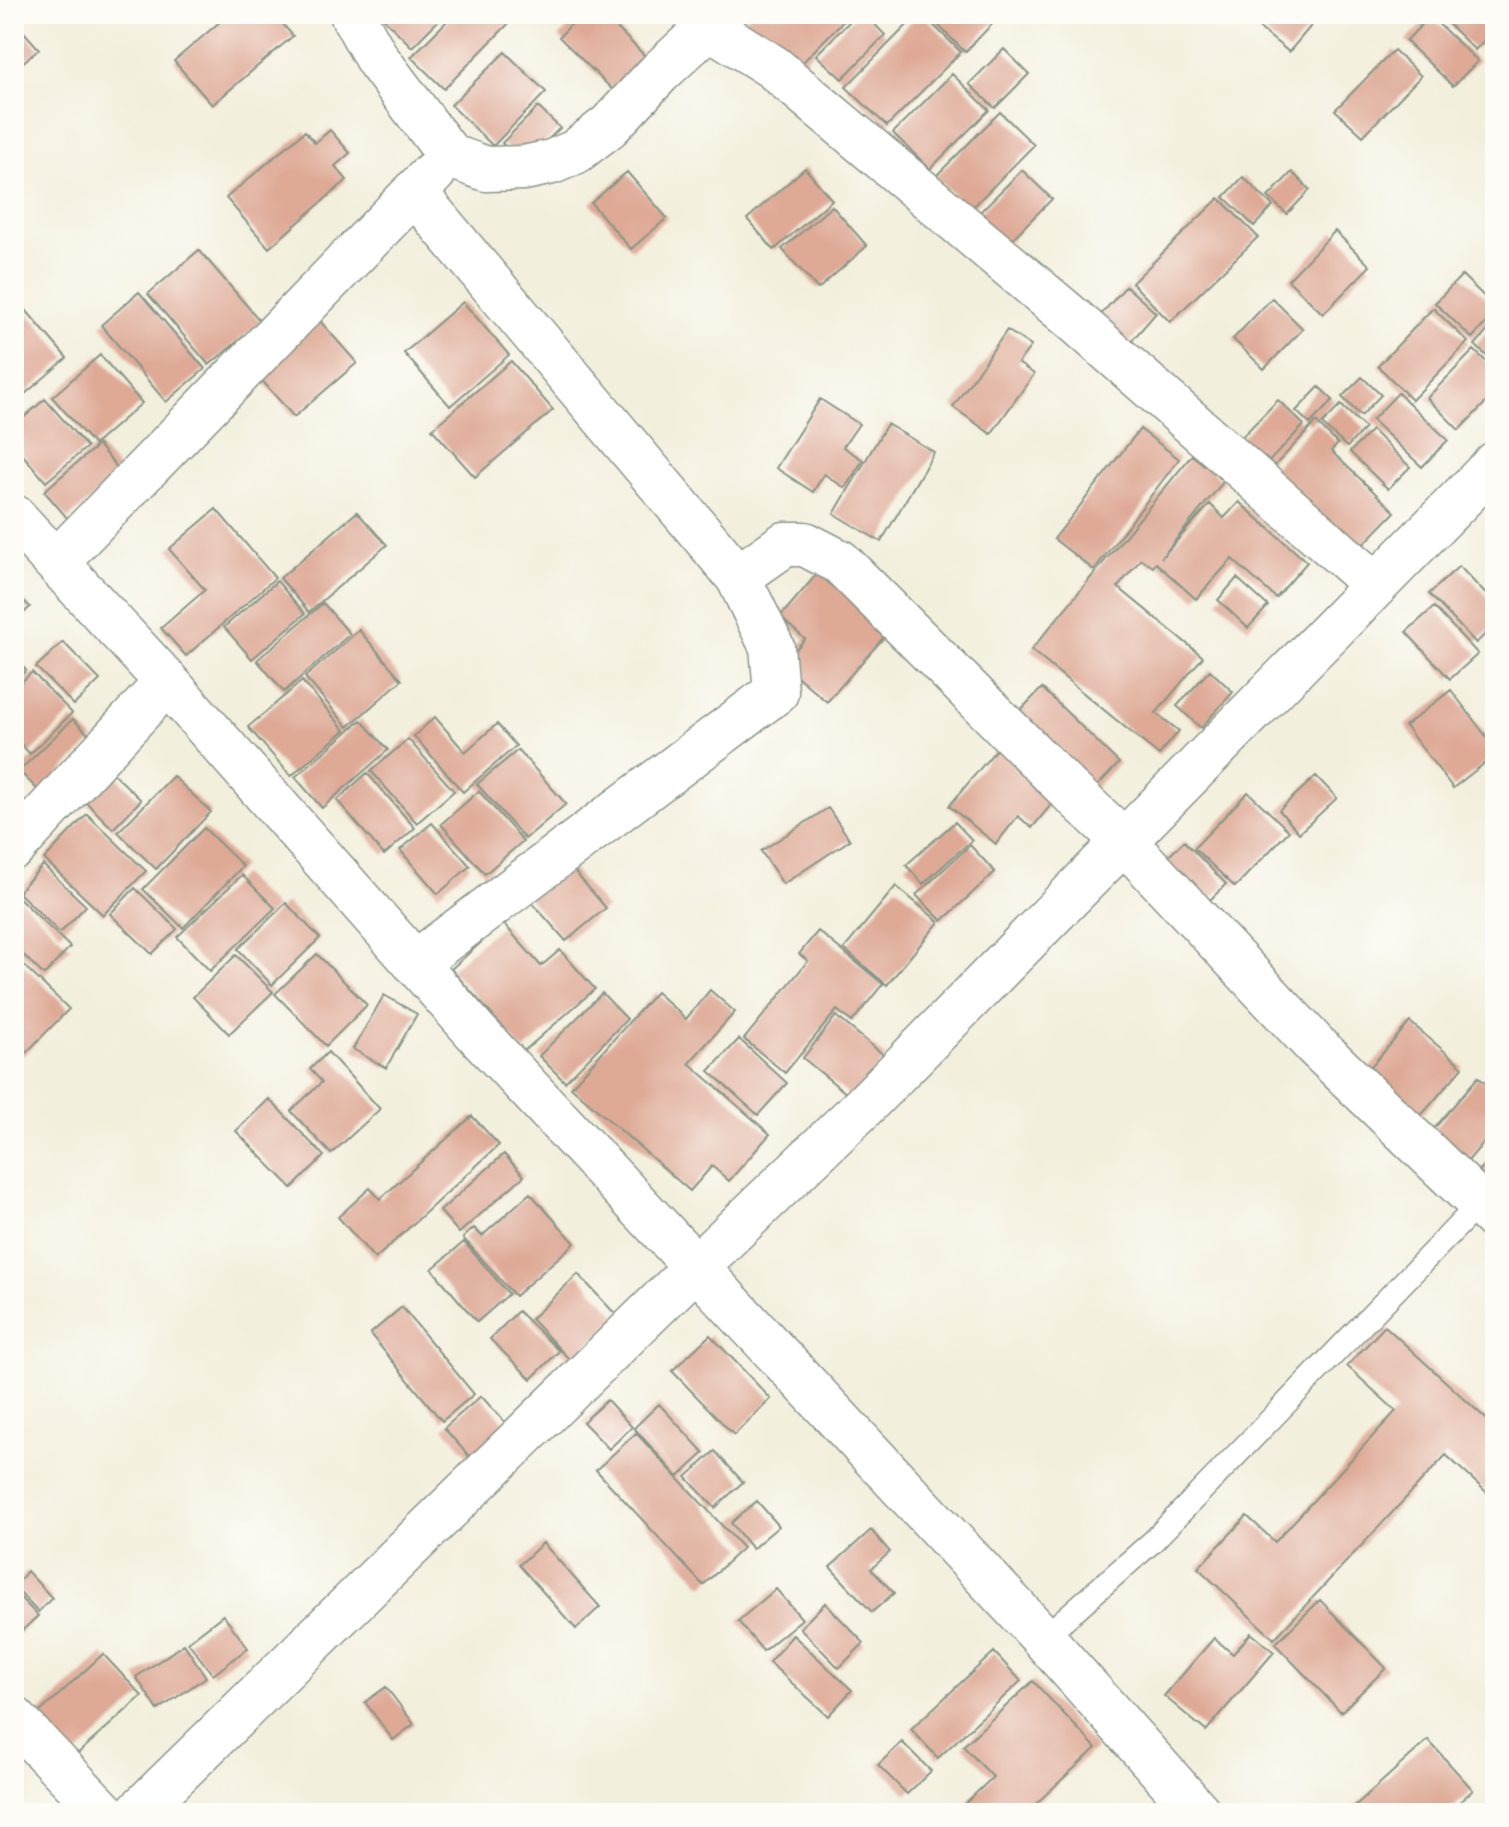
<svg xmlns="http://www.w3.org/2000/svg" width="1509" height="1827" font-family="'Architects Daughter',sans-serif">
  <style>
    .building { fill: #dea995 }
    .lines { fill: none; stroke-linecap: round; stroke-linejoin: round }
    .service-casing { stroke: #899688; stroke-width: 25 }
    .minor-casing { stroke: #899688; stroke-width: 47 }
    .tertiary-casing { stroke: #899688; stroke-width: 47 }
    .service { stroke: #fff; stroke-width: 22 }
    .minor { stroke: #fff; stroke-width: 44 }
    .tertiary { stroke: #fff; stroke-width: 44 }
  </style>
  <rect width="100%" height="100%" fill="#fdfcf7"/>
  <filter id="ink" filterUnits="userSpaceOnUse"><feTurbulence type="fractalNoise" baseFrequency=".0125" numOctaves="2"/><feDisplacementMap in="SourceGraphic" scale="16" xChannelSelector="R" yChannelSelector="G"/><feConvolveMatrix kernelMatrix="1 2 1 2 8 2 1 2 1" color-interpolation-filters="sRGB"/></filter>
  <filter id="wash" filterUnits="userSpaceOnUse"><feTurbulence type="fractalNoise" baseFrequency=".006" numOctaves="4" result="noise"/><feDisplacementMap in="SourceGraphic" scale="32" xChannelSelector="R" yChannelSelector="G"/><feGaussianBlur stdDeviation="1.8" result="paint"/><feColorMatrix in="noise" values="0 0 0 0 0 0 0 0 0 0 0 0 0 0 0 0 0 1.4 0 .05"/><feComposite in="paint" operator="in"/></filter>
  <g filter="url(#wash)">
    <rect width="100%" height="100%" fill="#f3efdd"/>
    <g id="blocks">
      <!-- building -->
      <path class="building" d="M229 14H274L293 36 212 105 174 61Z
        M379 14H445L412 47Z
        M454 14H518L444 89 411 57Z
        M581 14H603L648 59 615 92 559 37Z
        M750 14H850L794 71 743 21Z
        M857 14H865L885 35 842 79 816 55Z
        M918 14H922L961 52 887 126 846 87Z
        M927 14H1002L965 52Z
        M1269 14H1321L1289 52 1258 27Z
        M1438 14H1495V29L1475 50Z
        M1430 16 1478 61 1453 86 1406 41Z
        M14 21 39 49 14 70Z
        M1004 49 1029 74 995 108 969 84Z
        M1394 50 1421 76 1363 136 1335 110Z
        M505 52 546 92 493 146 451 105Z
        M952 74 989 110 930 169 893 133Z
        M538 107 560 128 523 164 502 143Z
        M1000 112 1034 145 970 210 935 177Z
        M330 130 350 153 335 166 347 180 269 248 226 198 305 131 315 143Z
        M805 168 832 200 774 250 747 219Z
        M1022 170 1052 199 1002 249 972 220Z
        M627 172 667 218 631 249 591 203Z
        M1292 172 1310 190 1287 214 1268 197Z
        M1243 177 1273 206 1254 226 1224 197Z
        M1219 198 1258 237 1170 322 1132 283Z
        M832 206 867 246 818 289 782 249Z
        M1335 231 1370 266 1323 314 1288 280Z
        M199 250 261 322 209 365 148 294Z
        M1462 275 1495 307V313L1472 338 1435 303Z
        M1126 286 1156 313 1120 354 1090 327Z
        M139 292 205 369 166 402 101 325Z
        M1272 298 1303 329 1264 369 1233 339Z
        M19 302 67 358 18 400 14 396V306Z
        M463 302 509 355 450 406 404 353Z
        M1433 308 1468 342 1412 400 1378 366Z
        M320 321 357 363 294 417 258 376Z
        M1492 326 1495 329V364L1475 345Z
        M1007 330 1031 346 1018 363 1034 374 991 434 953 407Z
        M1474 350 1495 370V393L1459 430 1427 398Z
        M100 355 142 403 94 445 52 397Z
        M511 361 553 410 475 477 432 429Z
        M1362 377 1381 395 1361 416 1342 397Z
        M1319 387 1333 400 1310 424 1296 411Z
        M1398 393 1448 440 1422 467 1372 420Z
        M45 399 87 447 46 482 14 445V426Z
        M820 399 859 424 843 447 863 460 845 488 824 474 813 492 776 468Z
        M1278 400 1304 425 1257 474 1231 448Z
        M1341 405 1365 428 1347 447 1322 424Z
        M1316 422 1338 444 1331 451 1395 512 1360 548 1263 478Z
        M887 424 934 452 881 542 834 514Z
        M1140 429 1179 459 1094 570 1054 539Z
        M1372 430 1410 467 1388 489 1350 452Z
        M98 445 122 473 68 519 44 491Z
        M1192 455 1224 481 1161 558 1210 504 1224 518 1239 502 1307 562 1276 598 1232 559 1196 599 1156 563 1153 567 1141 559 1118 587 1203 657 1156 713 1179 731 1159 755 1031 650Z
        M216 509 275 578 186 656 161 628 205 590 169 549Z
        M357 512 387 545 309 612 280 578Z
        M828 561 898 621 827 702 783 664 805 639 780 617Z
        M1459 566 1495 604V625L1476 643 1429 594Z
        M1237 578 1268 606 1248 628 1218 600Z
        M277 581 305 614 252 659 224 627Z
        M14 591 30 607 14 623Z
        M323 603 350 634 284 692 257 660Z
        M1434 607 1478 654 1450 679 1406 632Z
        M359 630 402 680 348 727 305 677Z
        M63 642 100 680 74 705 36 667Z
        M14 658 26 670 14 682Z
        M1210 670 1233 692 1201 728 1177 706Z
        M32 672 72 713 30 754 14 737V689Z
        M302 681 345 730 291 776 248 727Z
        M1042 688 1119 763 1086 798 1009 722Z
        M1451 690 1495 748V755L1453 788 1405 726Z
        M435 717 465 752 497 724 516 746 463 792 414 736Z
        M73 719 94 740 40 792 19 771Z
        M361 720 388 750 322 808 295 777Z
        M408 739 454 791 417 823 371 771Z
        M999 746 1059 795 1032 828 1018 816 996 844 949 806Z
        M518 750 566 804 525 839 477 784Z
        M113 773 141 800 113 829 86 802Z
        M367 773 415 828 384 855 337 800Z
        M173 776 211 812 156 869 118 832Z
        M1316 776 1337 798 1299 833 1279 810Z
        M479 791 523 841 485 874 441 824Z
        M1248 792 1289 831 1235 887 1194 848Z
        M828 808 850 840 783 884 761 851Z
        M87 814 146 871 103 915 44 859Z
        M955 822 972 840 923 884 906 865Z
        M432 823 470 866 438 894 400 850Z
        M204 828 243 866 183 928 143 889Z
        M1184 841 1226 884 1201 909 1159 866Z
        M970 845 995 872 942 921 916 895Z
        M568 864 606 908 566 941 528 898Z
        M43 865 86 906 60 933 18 892Z
        M242 875 275 908 210 971 177 937Z
        M896 886 939 922 887 985 844 949Z
        M135 888 177 929 152 954 110 914Z
        M14 893 70 947 44 975 14 946Z
        M286 903 320 938 272 985 238 949Z
        M503 923 541 966 560 950 595 989 524 1051 451 969Z
        M818 931 883 984 852 1022 837 1010 785 1073 744 1039 808 961 799 954Z
        M317 954 367 1005 326 1046 275 994Z
        M236 955 273 992 229 1034 193 997Z
        M14 956 69 1009 23 1056 14 1047Z
        M710 990 735 1012 689 1063 770 1134 729 1181 712 1166 690 1191 571 1087 656 992 686 1019Z
        M602 993 627 1019 565 1082 539 1056Z
        M384 995 417 1014 386 1068 353 1049Z
        M836 1016 886 1057 852 1098 803 1058Z
        M1410 1022 1463 1067 1412 1126 1359 1080Z
        M739 1039 787 1083 758 1115 709 1071Z
        M328 1052 380 1109 331 1154 291 1111 322 1082 310 1069Z
        M1478 1077 1495 1092V1129L1457 1174 1421 1144Z
        M269 1099 324 1156 292 1188 236 1131Z
        M472 1116 499 1145 375 1259 338 1217 370 1188 380 1199Z
        M504 1154 524 1176 459 1233 440 1211Z
        M1495 1154V1209L1468 1183Z
        M530 1193 575 1243 515 1296 463 1238 474 1228 482 1236Z
        M464 1242 509 1294 477 1322 432 1269Z
        M578 1274 618 1317 571 1361 531 1319Z
        M402 1307 474 1394 442 1421 370 1334Z
        M518 1311 559 1351 531 1379 490 1339Z
        M1385 1326 1495 1427V1500L1446 1455 1274 1639 1198 1568 1247 1516 1275 1542 1396 1411 1347 1366Z
        M710 1335 771 1399 734 1435 672 1371Z
        M481 1396 512 1430 475 1463 444 1428Z
        M607 1400 632 1427 609 1449 583 1422Z
        M659 1404 704 1453 678 1477 634 1428Z
        M636 1433 743 1548 703 1585 596 1470Z
        M715 1451 743 1482 715 1508 686 1477Z
        M757 1501 779 1526 752 1549 731 1523Z
        M871 1530 890 1552 871 1569 894 1593 872 1612 830 1567Z
        M543 1543 600 1607 576 1629 519 1565Z
        M27 1571 52 1598 38 1612 14 1587Z
        M776 1589 802 1619 763 1651 738 1621Z
        M14 1591 38 1616 14 1638Z
        M1320 1600 1386 1668 1341 1712 1275 1644Z
        M825 1603 864 1643 839 1668 800 1628Z
        M223 1615 248 1648 213 1675 188 1642Z
        M1251 1633 1274 1652 1206 1731 1164 1696 1214 1638 1233 1654Z
        M793 1635 852 1690 828 1716 769 1662Z
        M184 1644 206 1677 158 1710 136 1677Z
        M994 1652 1021 1681 938 1758 911 1729Z
        M103 1654 142 1696 65 1765 27 1724Z
        M1033 1681 1096 1748 1026 1813H955L993 1777 963 1746Z
        M386 1687 414 1724 393 1740 365 1702Z
        M1428 1740 1473 1790 1447 1813H1347Z
        M902 1742 931 1771 907 1794 878 1765Z"/>
    </g>
  </g>
  <g filter="url(#ink)">
    <use href="#blocks" fill-opacity="0" stroke="#899688" stroke-width="2"/>
    <g class="lines">
      <!-- service casing -->
      <g class="service-casing">
        <path id="service" d="M1043 1638 1152 1542 1479 1204"/>
      </g>
      <!-- minor casing -->
      <g class="minor-casing">
        <path id="minor" d="M352 14 377 59 450 156 486 169 524 168 552 162 575 152 609 126 660 72 700 35 716 31 773 67 1073 319 1376 585
          M414 192 738 577 772 647 776 692 415 963
          M14 517 167 682 475 1031 1043 1638 1199 1813
          M56 562 434 172
          M738 577 785 544H805L840 562 1069 790 1124 841 1315 1045 1495 1218
          M14 847 167 682
          M14 1719 104 1813"/>
      </g>
      <!-- tertiary casing -->
      <g class="tertiary-casing">
        <path id="tertiary" d="M137 1813 695 1268 861 1109 1495 464"/>
      </g>
      <!-- service -->
      <use href="#service" class="service"/>
      <!-- minor -->
      <use href="#minor" class="minor"/>
      <!-- tertiary -->
      <use href="#tertiary" class="tertiary"/>
    </g>
  </g>
  <!-- margin -->
  <rect width="1509" height="1827" fill="none" stroke="#fdfcf7" stroke-width="48"/>
</svg>
